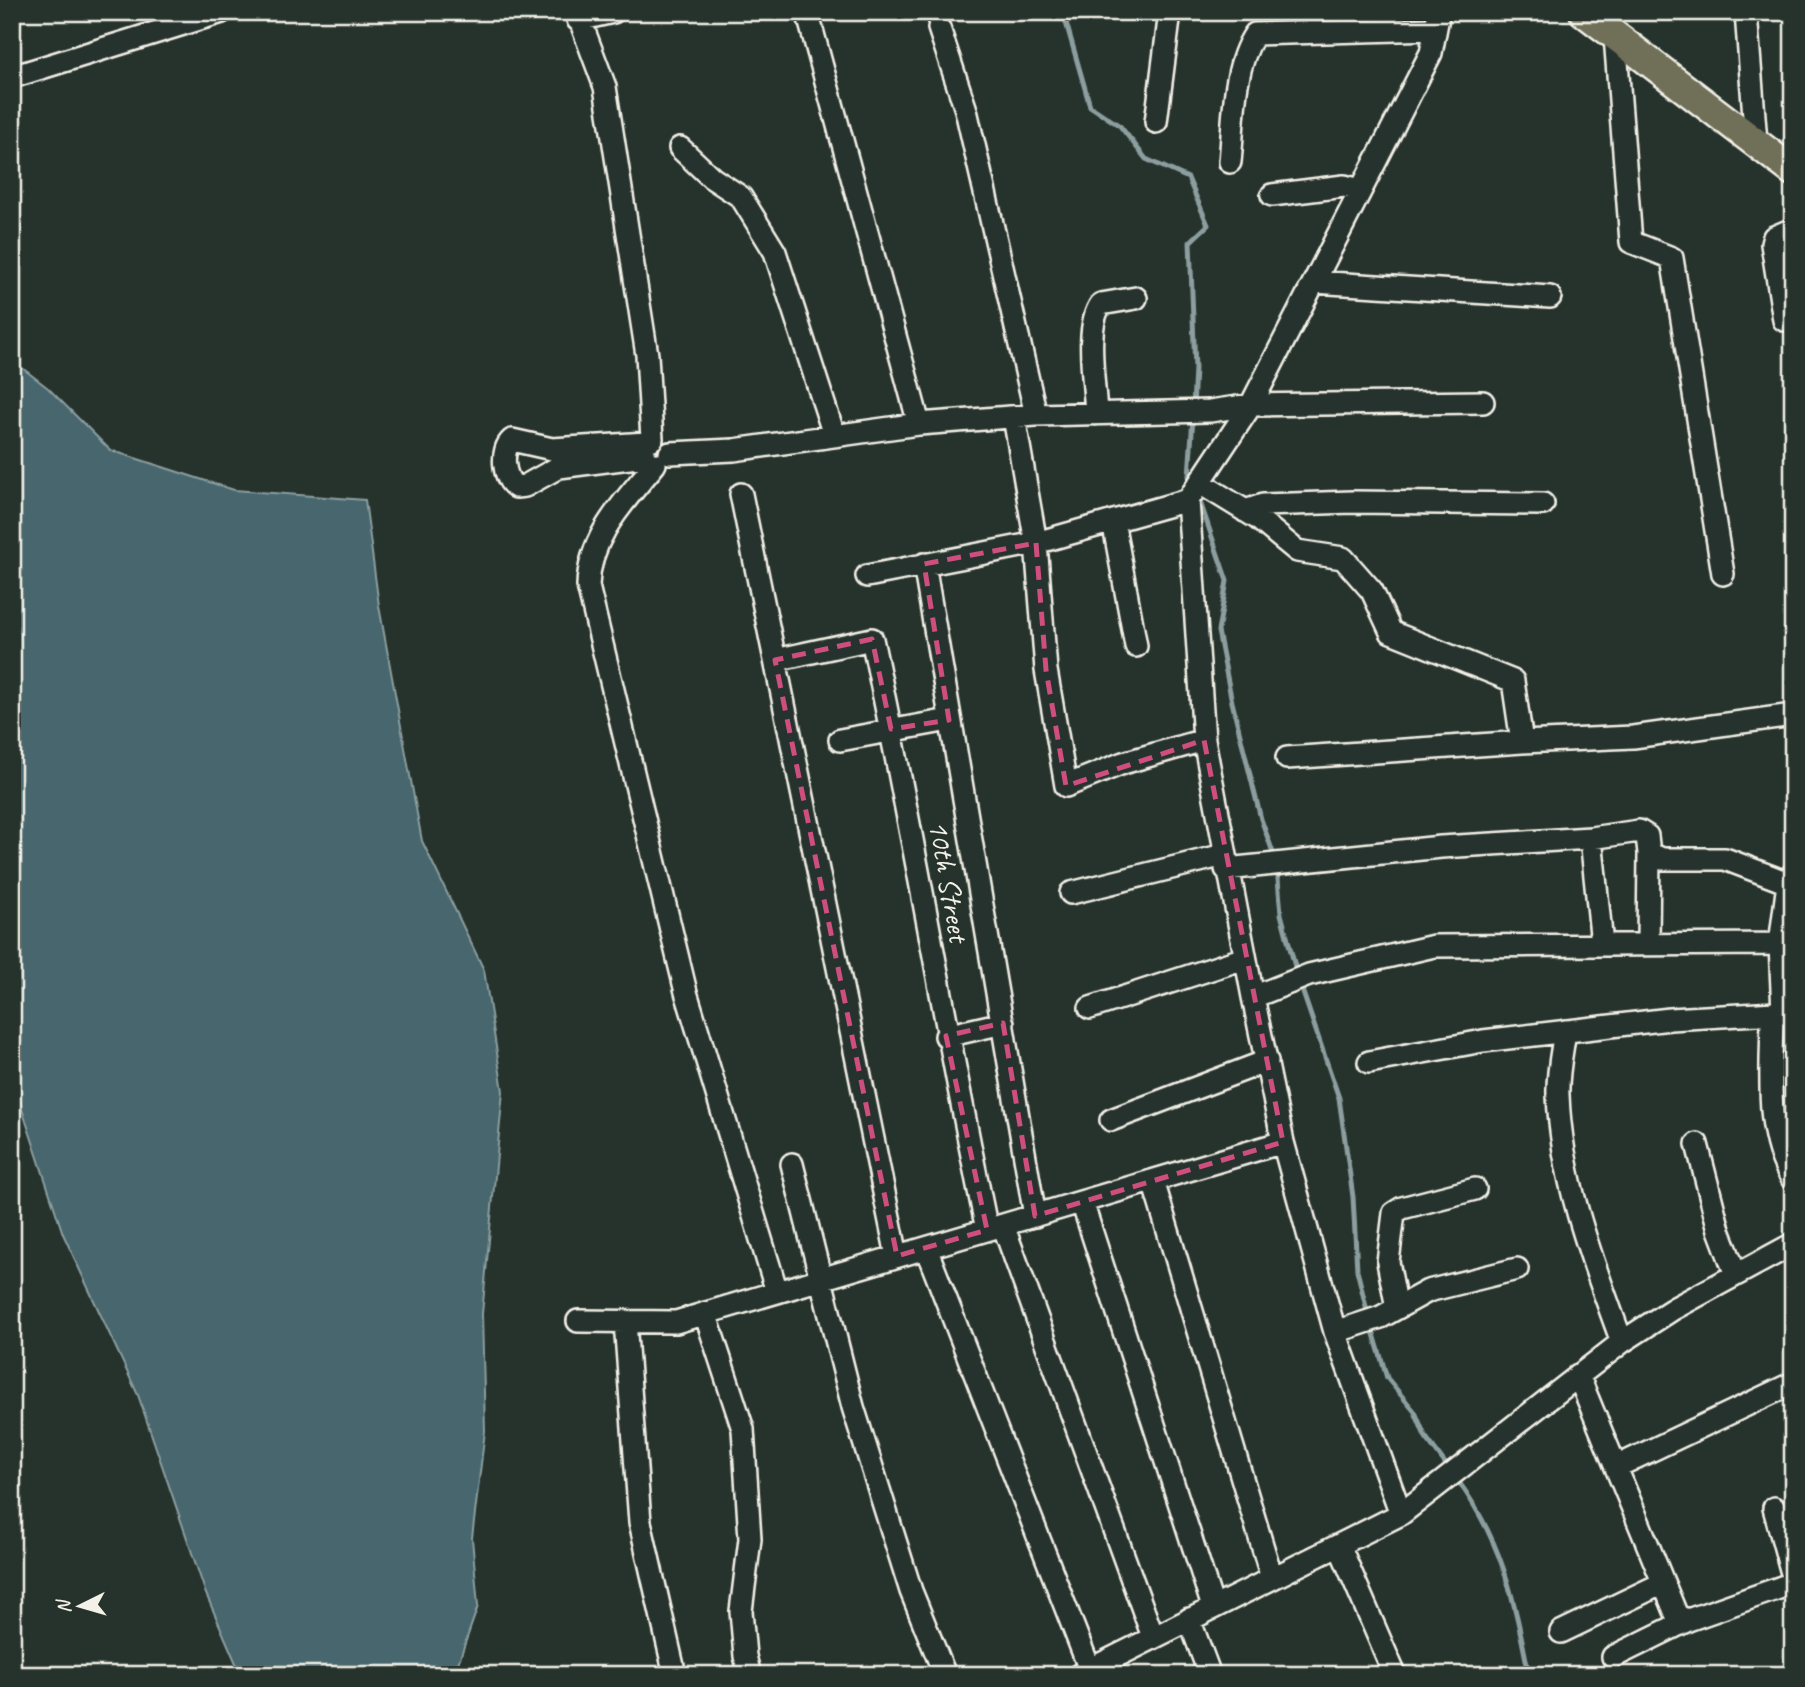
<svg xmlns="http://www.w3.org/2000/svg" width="1805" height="1687" font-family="Caveat,sans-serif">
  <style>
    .water { fill: #47666e; stroke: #8c9e9f; stroke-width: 2 }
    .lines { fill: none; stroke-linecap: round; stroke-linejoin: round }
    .stream { stroke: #8c9e9f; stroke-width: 5 }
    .minor-casing { stroke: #f4f1e8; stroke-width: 26 }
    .major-casing { stroke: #f4f1e8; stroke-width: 33 }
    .minor { stroke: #26332d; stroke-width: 21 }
    .major { stroke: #706f59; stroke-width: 28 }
    .marked { fill: none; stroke: #ce4e7e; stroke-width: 5; stroke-dasharray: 14 9; stroke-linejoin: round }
    .labels { text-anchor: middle; stroke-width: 5; stroke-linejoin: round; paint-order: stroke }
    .street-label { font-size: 30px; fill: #f4f1e8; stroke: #26332d }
  </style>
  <rect width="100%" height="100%" fill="#26332d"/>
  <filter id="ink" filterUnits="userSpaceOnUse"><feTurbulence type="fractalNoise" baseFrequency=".0143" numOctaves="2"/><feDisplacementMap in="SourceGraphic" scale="14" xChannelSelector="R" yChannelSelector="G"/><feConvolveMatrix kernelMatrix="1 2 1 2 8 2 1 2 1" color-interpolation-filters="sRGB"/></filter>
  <g filter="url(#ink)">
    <!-- water -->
    <path class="water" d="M12 360 48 388 110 450 234 490 365 500 379 606 422 841 484 970 503 1091 482 1314 485 1431 472 1538 478 1606 454 1675H241L206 1594 138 1395 63 1234 21 1106 12 1065Z"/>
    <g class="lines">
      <!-- stream -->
      <path class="stream" d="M1065 19 1090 106 1120 126 1146 159 1188 178 1208 225 1190 242 1195 369 1193 407
        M1192 484 1189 476 1193 417
        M1198 496 1227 581 1218 631 1232 702 1261 819 1275 858
        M1277 867 1281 914 1297 974
        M1300 984 1339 1098 1353 1197 1357 1270 1368 1315
        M1371 1324 1387 1378 1415 1412 1425 1436 1450 1470
        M1456 1478C1503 1542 1514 1599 1529 1675"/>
      <!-- minor casing -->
      <g class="minor-casing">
        <path id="minor" d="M577 12 605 87 647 355 652 439
          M1746 13 1756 142
          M808 15 919 424
          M578 20 613 12
          M939 28 966 110 1036 415
          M1615 36 1631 242 1672 258 1723 574
          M12 77 222 12
          M1156 122 1170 12
          M680 148 712 178 741 197 775 252 834 435
          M1230 162C1234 122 1232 68 1255 34L1435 29
          M1272 195 1344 186 1361 190
          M1314 282 1550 297
          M1784 320 1772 244 1774 237 1793 229
          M1096 414C1095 385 1084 327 1101 304L1136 298
          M1014 417 1036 543 1046 670 1066 786 1123 763 1204 740
          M670 453 734 450 919 424 1036 415 1210 411 1251 405 1483 402
          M645 456 559 467 525 486 516 487C503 479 500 450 512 440L552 449 647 443
          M655 464C625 501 589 536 588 586L686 992 777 1292
          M1200 483 1257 518 1297 551 1343 558 1372 591 1391 632 1513 681 1522 742 1633 737 1793 715
          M741 494 897 1256
          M1245 511 1263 505 1352 502 1543 504
          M1113 521 1136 646
          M924 564 1035 1216
          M867 576 1036 543 1188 500
          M775 660 872 639C914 835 946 1033 987 1230
          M840 740 949 720
          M1287 758 1522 742
          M1591 838 1639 831 1647 836 1649 853 1662 859H1725L1788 883
          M1226 869 1441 847 1591 838 1602 944
          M1071 893 1224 855
          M1648 943 1649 853
          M1253 997 1309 975 1434 946 1780 944
          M1090 1008 1245 958
          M1772 1013C1772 1066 1763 1133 1793 1180
          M1783 1013 1780 944 1788 883 1793 874
          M1565 1031C1562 1052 1557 1074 1558 1095 1561 1180 1593 1263 1622 1342
          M946 1036 1003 1023
          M1369 1062 1483 1041 1670 1019 1793 1012
          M1111 1120 1267 1061
          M1697 1144 1719 1230 1736 1275
          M792 1164 853 1407 911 1591 945 1675
          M1153 1181 1272 1578
          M1082 1202 1213 1607
          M1003 1225 1153 1637
          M926 1248 1090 1670
          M1397 1308 1388 1262 1394 1213 1402 1208 1475 1189
          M705 1313 743 1429 750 1539 741 1611 745 1656 750 1675
          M578 1321 676 1322 1283 1142
          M625 1321 640 1522 675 1675
          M1335 1332 1381 1317 1428 1291 1517 1269
          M1578 1375 1677 1616 1688 1620 1793 1583
          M1616 1467 1793 1383
          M1774 1508 1793 1577
          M1401 1514 1622 1342 1673 1309 1793 1244
          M1339 1545 1395 1675
          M1189 1619 1210 1675
          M1561 1632 1663 1583
          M1613 1657 1688 1620
          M1079 1675 1401 1514 1335 1332 1283 1142 1253 997 1204 740 1188 500 1251 405 1431 53 1439 12"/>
      </g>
      <!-- major casing -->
      <g class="major-casing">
        <path id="major" d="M1584 12 1793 171"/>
      </g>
      <!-- minor -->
      <use href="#minor" class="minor"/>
      <!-- major -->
      <use href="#major" class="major"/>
    </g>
  </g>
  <!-- marked area -->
  <path class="marked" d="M1036 543 1046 670 1066 786 1204 740 1283 1142 1035 1216 1003 1023 946 1036 987 1230 897 1256 775 660 872 639 891 729 949 720 924 564Z"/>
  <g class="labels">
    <!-- street labels -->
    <g class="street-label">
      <text transform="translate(949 881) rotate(80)" y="10">10th Street</text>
    </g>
  </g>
  <!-- margin -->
  <rect width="1805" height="1687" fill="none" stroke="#26332d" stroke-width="42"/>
  <rect x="21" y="21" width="1763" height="1645" fill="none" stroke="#f4f1e8" stroke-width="2.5" filter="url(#ink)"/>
  <!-- north arrow -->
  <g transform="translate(80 1606) rotate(265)" stroke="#26332d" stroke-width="5" paint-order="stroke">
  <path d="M0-5L12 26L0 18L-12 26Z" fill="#f4f1e8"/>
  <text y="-10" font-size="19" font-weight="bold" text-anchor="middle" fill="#f4f1e8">N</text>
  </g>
</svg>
